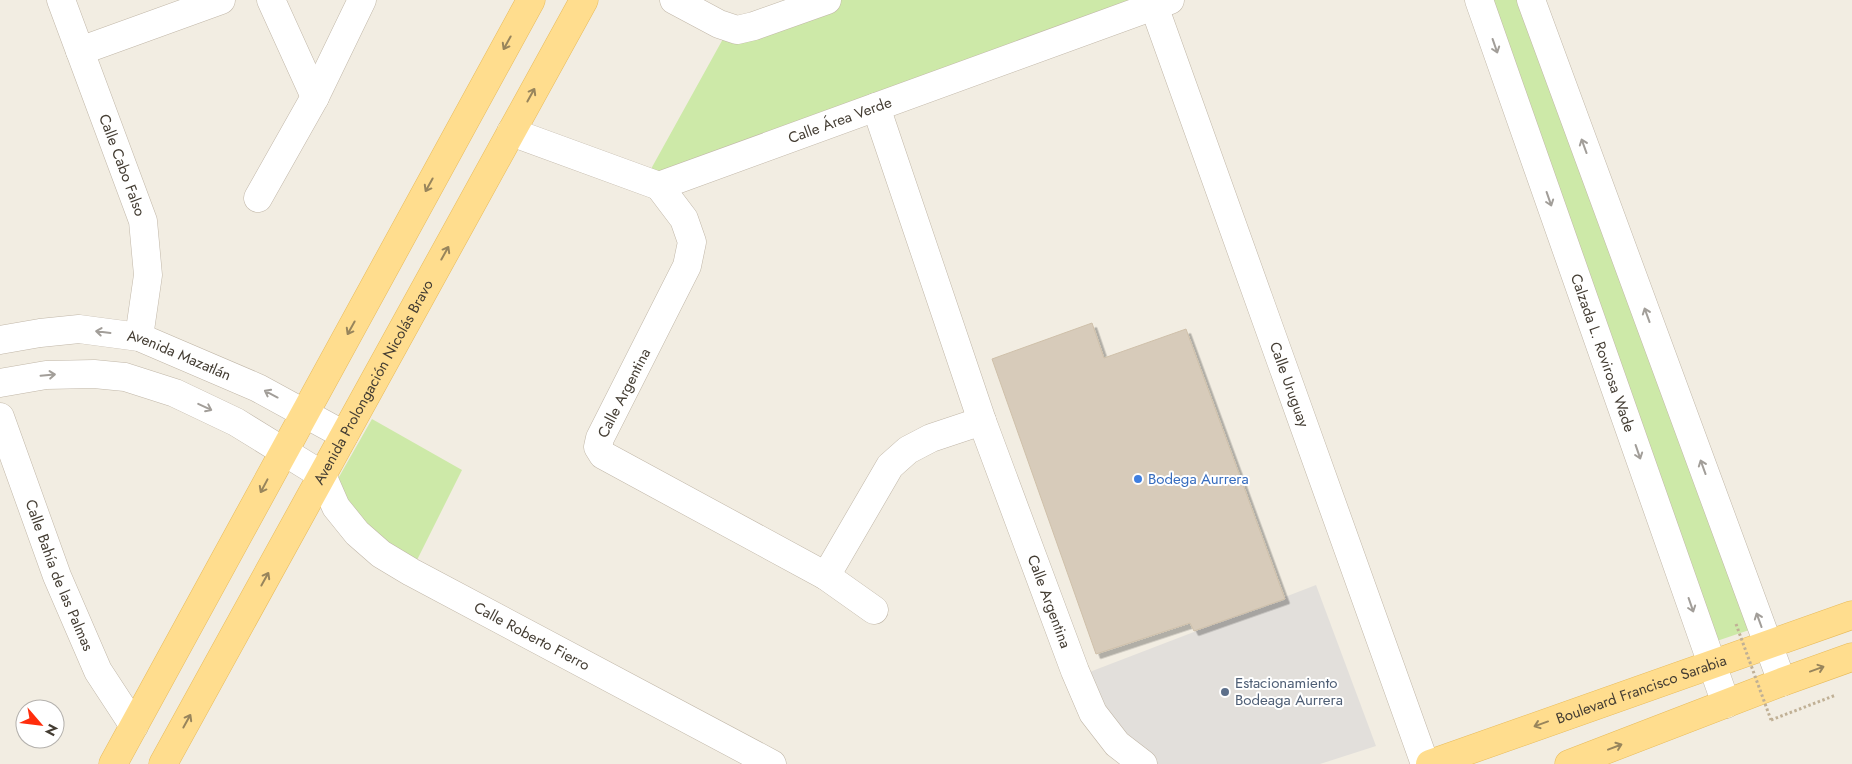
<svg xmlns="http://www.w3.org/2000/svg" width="1852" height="764" font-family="Jost,sans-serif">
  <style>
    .green { fill: #cde9a8 }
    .parking { fill: #e2dfdb }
    .building { fill: #d7cbba; stroke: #cfc0aa; filter: url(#shadow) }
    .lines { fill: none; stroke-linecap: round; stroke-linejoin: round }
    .minor-casing { stroke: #c1b7a8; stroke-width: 29 }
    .major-casing { stroke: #e8bb5a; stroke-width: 29 }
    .path { stroke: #c0b095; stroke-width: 3; stroke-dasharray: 2.5 2.5; stroke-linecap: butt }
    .minor { stroke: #fff; stroke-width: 28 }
    .major { stroke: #ffdd8e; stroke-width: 28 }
    .path-bridge { stroke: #c0b095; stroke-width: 3; stroke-dasharray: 2.5 2.5; stroke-linecap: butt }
    .oneway { stroke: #98855c }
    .oneway2 { stroke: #a29e99 }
    .shop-dot { fill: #3f7fe0; stroke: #fff; stroke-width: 2 }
    .service-dot { fill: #5c6f8a; stroke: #fff; stroke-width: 2 }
    .labels { text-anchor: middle; stroke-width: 4; stroke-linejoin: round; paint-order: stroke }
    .street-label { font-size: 15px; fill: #443d33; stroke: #fff }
    .shop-label { font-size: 15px; fill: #366cbe; stroke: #fff; text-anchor: start }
    .service-label { font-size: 15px; fill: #4e5e75; stroke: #fff; text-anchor: start }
  </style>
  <defs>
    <filter id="shadow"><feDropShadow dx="4.5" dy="4.5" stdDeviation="0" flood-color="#0004"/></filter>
  </defs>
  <rect width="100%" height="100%" fill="#f2ede2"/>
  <!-- green -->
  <path class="green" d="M830 0H1169L646 178 729 28Z
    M1482 0H1526L1758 627 1708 644Z
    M372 419 462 470 416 562 373 535 331 491Z"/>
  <!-- parking -->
  <path class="parking" d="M1316 585 1376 746 1320 764H1152L1103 711 1087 673Z"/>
  <!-- building -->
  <path class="building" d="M1092 323 1104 358 1186 329 1285 599 1194 631 1190 623 1096 654 992 359Z"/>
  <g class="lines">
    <!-- minor casing -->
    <g class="minor-casing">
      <g id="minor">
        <path id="s1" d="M61 0 143 221 148 275 139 337"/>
        <path d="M271 0 315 97"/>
        <path d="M674 0 719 24 737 30 754 26 827 0"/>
        <path id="s2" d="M1479 0 1726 704"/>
        <path d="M1531 0 1782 682"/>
        <path id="s3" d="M1154 6 1425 764"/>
        <path d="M80 51 221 0"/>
        <path id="s4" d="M876 107 982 421 1075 671 1093 713 1117 744 1143 764"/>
        <path id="s5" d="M511 132 659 186 1170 0"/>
        <path d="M659 186 684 219 692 242 687 266 600 438 598 447 603 455 826 576 874 610"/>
        <path d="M258 198 315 97 362 0"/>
        <path id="s6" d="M0 340 40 333 79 329 139 337 258 388 344 435"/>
        <path id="s7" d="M0 383 46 375 94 374 125 377 175 393 236 422 322 475 336 507 357 533 381 554 411 572 772 764"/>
        <path id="s8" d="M0 417 57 576 98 671 134 726"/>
        <path d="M826 576 890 466 908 450 931 438 982 421"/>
      </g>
    </g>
    <!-- major casing -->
    <g class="major-casing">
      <g id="major">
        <path d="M113 764 531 0"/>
        <path id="s9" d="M163 764 584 0"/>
        <path id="s10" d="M1430 764 1852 615"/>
        <path d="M1569 764 1782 682 1852 657"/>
      </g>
    </g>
    <!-- path -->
    <path class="path" d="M1771 720 1836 695"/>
    <!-- minor -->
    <use href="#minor" class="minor"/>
    <!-- major -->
    <use href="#major" class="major"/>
    <!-- path-bridge -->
    <path class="path-bridge" d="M1736 624 1771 720"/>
  </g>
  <!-- one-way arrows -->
  <defs><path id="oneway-shaft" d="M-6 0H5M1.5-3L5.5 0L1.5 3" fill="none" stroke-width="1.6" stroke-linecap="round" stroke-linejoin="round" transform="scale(1.25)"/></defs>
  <g class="oneway">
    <use href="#oneway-shaft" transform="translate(507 43) rotate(119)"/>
    <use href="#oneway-shaft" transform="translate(531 95) rotate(-61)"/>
    <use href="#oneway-shaft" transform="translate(429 185) rotate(119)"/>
    <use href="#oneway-shaft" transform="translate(445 253) rotate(-61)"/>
    <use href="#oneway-shaft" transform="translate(351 328) rotate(119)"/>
    <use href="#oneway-shaft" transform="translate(264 486) rotate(118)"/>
    <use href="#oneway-shaft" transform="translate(265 579) rotate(-61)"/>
    <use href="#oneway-shaft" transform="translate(1817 669) rotate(-20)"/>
    <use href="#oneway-shaft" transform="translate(187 721) rotate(-61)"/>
    <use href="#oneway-shaft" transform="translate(1541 724) rotate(160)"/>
    <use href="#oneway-shaft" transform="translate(1615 747) rotate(-21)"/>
  </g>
  <g class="oneway2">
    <use href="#oneway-shaft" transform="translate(1495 46) rotate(71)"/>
    <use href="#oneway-shaft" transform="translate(1584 146) rotate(-110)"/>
    <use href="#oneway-shaft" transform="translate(1549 199) rotate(71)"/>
    <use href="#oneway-shaft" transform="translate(1647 315) rotate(-110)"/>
    <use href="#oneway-shaft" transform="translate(103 332) rotate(-173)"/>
    <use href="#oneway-shaft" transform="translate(48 375) rotate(-5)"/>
    <use href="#oneway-shaft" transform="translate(271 394) rotate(-152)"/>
    <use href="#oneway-shaft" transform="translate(205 407) rotate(25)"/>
    <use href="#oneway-shaft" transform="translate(1638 452) rotate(71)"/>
    <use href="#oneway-shaft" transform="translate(1703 467) rotate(-110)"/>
    <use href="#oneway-shaft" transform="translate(1691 605) rotate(71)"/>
    <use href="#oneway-shaft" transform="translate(1759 620) rotate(-110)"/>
  </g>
  <!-- markers -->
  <circle class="shop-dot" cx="1138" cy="479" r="5"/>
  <circle class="service-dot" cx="1225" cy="692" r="5"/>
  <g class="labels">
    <!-- street labels -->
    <g class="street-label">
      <text dy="5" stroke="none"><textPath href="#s5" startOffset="350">Calle Área Verde</textPath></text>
      <text dy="5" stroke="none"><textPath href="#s1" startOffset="176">Calle Cabo Falso</textPath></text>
      <text dy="5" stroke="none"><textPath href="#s2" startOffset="374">Calzada L. Rovirosa Wade</textPath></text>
      <text dy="5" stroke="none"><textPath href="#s6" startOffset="184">Avenida Mazatlán</textPath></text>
      <text dy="5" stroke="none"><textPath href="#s9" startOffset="436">Avenida Prolongación Nicolás Bravo</textPath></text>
      <text dy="5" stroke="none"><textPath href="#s3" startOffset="402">Calle Uruguay</textPath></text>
      <text transform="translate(624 393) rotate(-63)" y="5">Calle Argentina</text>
      <text dy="5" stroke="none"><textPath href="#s8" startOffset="169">Calle Bahía de las Palmas</textPath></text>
      <text dy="5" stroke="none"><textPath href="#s4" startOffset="524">Calle Argentina</textPath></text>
      <text dy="5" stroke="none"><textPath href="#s7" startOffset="619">Calle Roberto Fierro</textPath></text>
      <text dy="5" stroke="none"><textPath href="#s10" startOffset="224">Boulevard Francisco Sarabia</textPath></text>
    </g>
    <!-- shop labels -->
    <g class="shop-label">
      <text x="1148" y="484">Bodega Aurrera</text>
    </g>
    <!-- service labels -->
    <g class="service-label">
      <text x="1235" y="688">Estacionamiento<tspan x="1235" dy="17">Bodeaga Aurrera</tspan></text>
    </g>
  </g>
  <!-- north arrow -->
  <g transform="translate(40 724) rotate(118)"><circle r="24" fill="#ffffff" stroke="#b4b1ad"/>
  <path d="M0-4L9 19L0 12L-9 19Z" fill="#ff2d0c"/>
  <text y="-8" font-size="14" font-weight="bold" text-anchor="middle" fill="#443d33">N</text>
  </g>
</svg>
